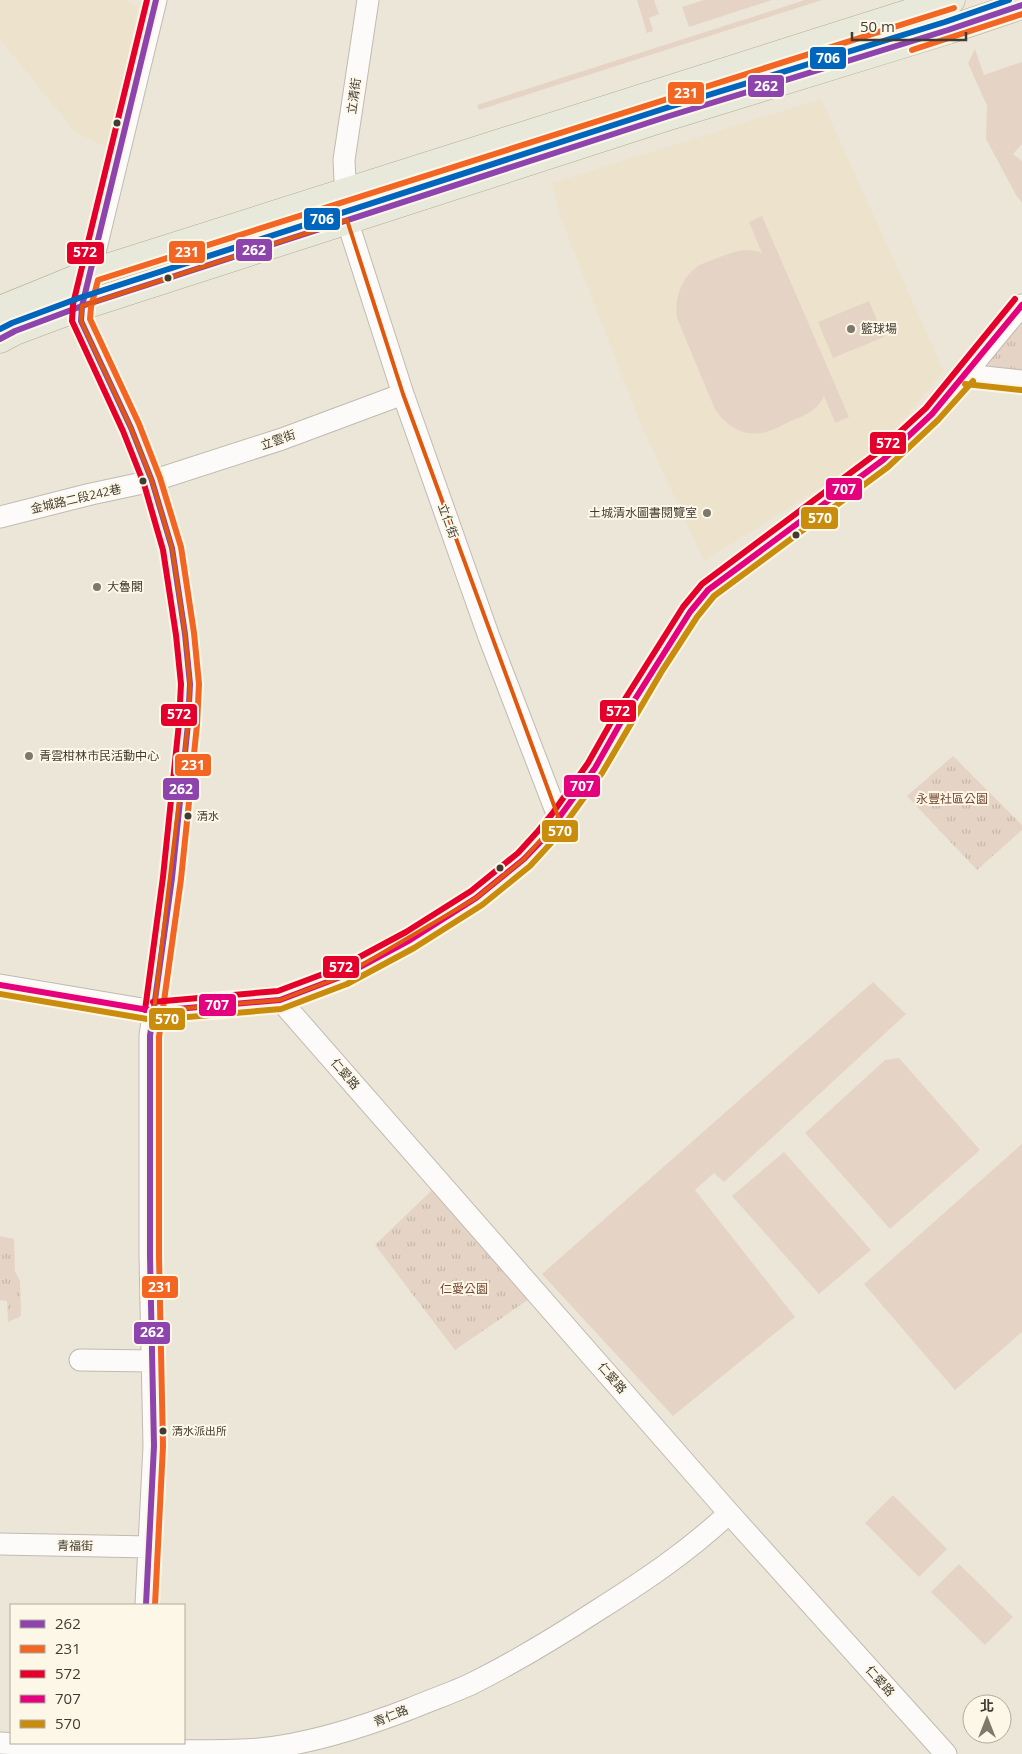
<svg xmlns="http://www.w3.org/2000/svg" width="1022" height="1754" font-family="'Open Sans','Noto Sans TC',sans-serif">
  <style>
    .built { fill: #ede2cb }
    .grass { fill: #e5d4c6 }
    .park { fill: url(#park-tufts) }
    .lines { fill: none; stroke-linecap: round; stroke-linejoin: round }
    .minor-casing { stroke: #c0bbb0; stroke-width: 23 }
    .major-casing { stroke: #b0ac91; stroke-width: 29 }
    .minor { stroke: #fcfbf9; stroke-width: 21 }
    .major { stroke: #e9e9db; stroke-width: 28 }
    .bus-1-casing { stroke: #fdf7e8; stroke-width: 10 }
    .bus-2-casing { stroke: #fdf7e8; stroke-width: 10 }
    .bus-3-casing { stroke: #fdf7e8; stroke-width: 10 }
    .bus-4-casing { stroke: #fdf7e8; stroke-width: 10 }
    .bus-5-casing { stroke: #fdf7e8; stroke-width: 10 }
    .bus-6-casing { stroke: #fdf7e8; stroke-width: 10 }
    .bus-1 { stroke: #8e44ad; stroke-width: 6 }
    .bus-2 { stroke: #f26522; stroke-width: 6 }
    .bus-3 { stroke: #e4002b; stroke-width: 6 }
    .bus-4 { stroke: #e5007d; stroke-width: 6 }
    .bus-5 { stroke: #c98c0c; stroke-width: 6 }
    .bus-6 { stroke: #0065bd; stroke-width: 6 }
    .marked { fill: none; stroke: #e0580e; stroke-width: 4; stroke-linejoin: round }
    .bus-dot { fill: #403c32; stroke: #fdf7e8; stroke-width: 2 }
    .poi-dot { fill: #7c786c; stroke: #fdf7e8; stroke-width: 2 }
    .labels { text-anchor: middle; stroke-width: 4; stroke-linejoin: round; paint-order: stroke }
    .bus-label { font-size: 11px; fill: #403c32; stroke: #fdf7e8; text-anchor: start }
    .street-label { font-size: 12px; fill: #403c32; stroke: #fdf7e8 }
    .poi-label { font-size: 12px; fill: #403c32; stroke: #fdf7e8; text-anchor: start }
    .park-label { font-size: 12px; fill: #74452f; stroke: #fdf7e8 }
    .line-badge { stroke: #fdf7e8; stroke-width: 2 }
    .badge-label { font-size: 14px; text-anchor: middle; font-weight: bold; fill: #fff }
  </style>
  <defs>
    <pattern id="park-tufts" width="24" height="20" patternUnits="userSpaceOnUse" patternTransform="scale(1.25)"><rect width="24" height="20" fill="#e5d4c6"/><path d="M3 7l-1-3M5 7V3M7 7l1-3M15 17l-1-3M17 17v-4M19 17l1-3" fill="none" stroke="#c6b7ab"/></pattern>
  </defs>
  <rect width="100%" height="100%" fill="#ece6d8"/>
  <!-- built -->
  <path class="built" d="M0 0H124L138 6 109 148 76 133 0 39Z
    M821 99 944 371 876 453 704 561 639 420 560 215 552 183Z"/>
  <!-- grass -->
  <path class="grass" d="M637 0H654L659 14 649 18 653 31 647 33Z
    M704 0H772L689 27 682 7Z
    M805 0H822L479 110 477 105Z
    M975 49 984 75 1022 62V144L1013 154 1022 161V203L1016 195 986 139 987 106 968 63Z
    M762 216 849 417 835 423 824 396C817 411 805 415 791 421 783 425 775 429 766 432 745 438 724 426 714 407L677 318C674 299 681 278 698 266 705 262 713 260 720 257 735 251 747 247 762 253L749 222Z
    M869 301 884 337 833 358 818 322Z
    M873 982 906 1014 724 1182 714 1173 695 1190 795 1317 673 1416 542 1274Z
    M899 1058 980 1150 890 1229 805 1133 885 1060Z
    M1022 1144V1332L955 1390 864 1284Z
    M784 1152 871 1250 819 1294 732 1196Z
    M893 1495 947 1549 919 1577 865 1523Z
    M959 1564 1013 1617 985 1645 931 1592Z"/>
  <!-- park -->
  <path class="park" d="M1022 320V371L986 367Z
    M953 756 1022 825V830L977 870 907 796Z
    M434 1188 532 1297 455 1350 375 1245Z
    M0 1236 14 1239 15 1271 20 1281 21 1316 8 1322 7 1301 0 1300Z"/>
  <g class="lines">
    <!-- minor casing -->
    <g class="minor-casing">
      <path id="minor" d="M368 0 344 160 347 220 403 394 489 637 559 819
        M966 375 1022 381
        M0 517 91 494 152 481 282 439 403 394
        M0 985 154 1011 280 1000 343 976 410 940 476 898 524 859 545 837 559 819 595 768 625 715 690 612 708 590 828 502 883 460 932 414 1022 305
        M280 1000 729 1513 946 1754
        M80 1360 153 1361
        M0 1544 150 1547
        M146 1605 154 1446 150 1256V1036L172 878 188 724 190 684 185 634 172 548 152 481 131 428 81 321 82 306 156 0
        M0 1743C86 1747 172 1754 259 1749 311 1744 363 1727 412 1708 433 1699 455 1692 475 1682 517 1661 558 1636 598 1610 644 1581 689 1551 729 1513"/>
    </g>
    <!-- major casing -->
    <g class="major-casing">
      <path id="major" d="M0 310 91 273 951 0
        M0 339 15 331 82 306 666 117 948 30 1022 5"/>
    </g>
    <!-- minor -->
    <use href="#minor" class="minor"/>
    <!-- major -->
    <use href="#major" class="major"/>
    <!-- bus-1 casing -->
    <g class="bus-1-casing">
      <path id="bus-1" d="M0 339 15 331 82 306 666 117 948 30 1022 5
        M146 1605 154 1446 150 1256V1036L172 878 188 724 190 684 185 634 172 548 152 481 131 428 81 321 82 306 156 0"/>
    </g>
    <!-- bus-2 casing -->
    <g class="bus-2-casing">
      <path id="bus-2" d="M912 50 1022 14
        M155 1605 163 1446 159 1256V1037L181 879 197 725 199 684 194 633 181 547 160 478 139 424 90 319 91 307 98 280 954 8"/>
    </g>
    <!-- bus-3 casing -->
    <g class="bus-3-casing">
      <path id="bus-3" d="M153 1002 278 991 339 968 406 932 471 891 518 853 538 831 552 814 588 763 618 710 683 607 702 584 877 453 926 408 1015 299
        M145 1010 163 877 179 723 181 684 176 635 163 550 144 484 123 431 72 321 73 304 147 0"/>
    </g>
    <!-- bus-4 casing -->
    <g class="bus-4-casing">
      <path id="bus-4" d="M0 985 154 1011 280 1000 343 976 410 940 476 898 524 859 545 837 595 768 625 715 690 612 708 590 883 460 932 414 1022 305"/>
    </g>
    <!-- bus-5 casing -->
    <g class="bus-5-casing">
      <path id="bus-5" d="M965 384 1021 390
        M0 994 153 1020 281 1009 347 984 414 948 482 905 530 866 551 843 602 773 662 671 697 617 714 596 888 467 938 420 973 381"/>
    </g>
    <!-- bus-6 casing -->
    <g class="bus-6-casing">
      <path id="bus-6" d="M0 329 12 323 79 298 663 109 945 22 1009 0"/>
    </g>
    <!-- bus-1 -->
    <use href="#bus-1" class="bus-1"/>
    <!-- bus-2 -->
    <use href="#bus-2" class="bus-2"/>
    <!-- bus-3 -->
    <use href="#bus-3" class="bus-3"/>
    <!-- bus-4 -->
    <use href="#bus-4" class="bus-4"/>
    <!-- bus-5 -->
    <use href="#bus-5" class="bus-5"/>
    <!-- bus-6 -->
    <use href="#bus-6" class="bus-6"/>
  </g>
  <!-- marked area -->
  <path class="marked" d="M347 220 403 394 559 819 524 859 476 898 343 976 280 1000 154 1011 188 724 190 684 185 634 172 548 152 481 131 428 81 321 82 306Z"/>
  <!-- markers -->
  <g class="bus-dot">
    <circle cx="117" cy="123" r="4.5"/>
    <circle cx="168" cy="278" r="4.5"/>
    <circle cx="143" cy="481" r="4.5"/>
    <circle cx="796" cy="535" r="4.5"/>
    <circle cx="188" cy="816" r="4.5"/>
    <circle cx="500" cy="868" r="4.5"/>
    <circle cx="163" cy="1431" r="4.5"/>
  </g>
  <g class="poi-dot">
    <circle cx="851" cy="329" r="5"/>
    <circle cx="707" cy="513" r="5"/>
    <circle cx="97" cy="587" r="5"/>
    <circle cx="29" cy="756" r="5"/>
  </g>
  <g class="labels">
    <!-- bus labels -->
    <g class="bus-label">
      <text x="197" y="820">清水</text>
      <text x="172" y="1435">清水派出所</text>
    </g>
    <!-- street labels -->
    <g class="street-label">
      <text transform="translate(354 96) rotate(-82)" y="4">立清街</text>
      <text transform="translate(278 440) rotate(-19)" y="4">立雲街</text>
      <text transform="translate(76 499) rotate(-13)" y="4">金城路二段242巷</text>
      <text transform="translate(448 521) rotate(70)" y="4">立仁街</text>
      <text transform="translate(345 1074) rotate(49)" y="4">仁愛路</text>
      <text transform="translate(612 1378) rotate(49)" y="4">仁愛路</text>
      <text transform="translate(75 1546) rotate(1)" y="4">青福街</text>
      <text transform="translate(880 1681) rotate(48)" y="4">仁愛路</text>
      <text transform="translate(391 1716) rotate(-22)" y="4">青仁路</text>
    </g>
    <!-- poi labels -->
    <g class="poi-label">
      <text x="861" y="333">籃球場</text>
      <text x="697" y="517" text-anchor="end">土城清水圖書閱覽室</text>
      <text x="107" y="591">大魯閣</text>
      <text x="39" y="760">青雲柑林市民活動中心</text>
    </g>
    <!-- park labels -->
    <g class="park-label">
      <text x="952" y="803">永豐社區公園</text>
      <text x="464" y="1293">仁愛公園</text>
    </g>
  </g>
  <g class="line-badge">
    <rect x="809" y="46" width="38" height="24" rx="5" fill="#0065bd"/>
    <rect x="747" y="74" width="38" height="24" rx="5" fill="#8e44ad"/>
    <rect x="667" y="81" width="38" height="24" rx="5" fill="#f26522"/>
    <rect x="303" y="207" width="38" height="24" rx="5" fill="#0065bd"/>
    <rect x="235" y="238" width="38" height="24" rx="5" fill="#8e44ad"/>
    <rect x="168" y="240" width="38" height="24" rx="5" fill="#f26522"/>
    <rect x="66" y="241" width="39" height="24" rx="5" fill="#e4002b"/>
    <rect x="869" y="431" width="38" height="24" rx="5" fill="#e4002b"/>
    <rect x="825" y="477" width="38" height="24" rx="5" fill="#e5007d"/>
    <rect x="800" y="506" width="39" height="24" rx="5" fill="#c98c0c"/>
    <rect x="599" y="699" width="38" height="24" rx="5" fill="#e4002b"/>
    <rect x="160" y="703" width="38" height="24" rx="5" fill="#e4002b"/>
    <rect x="174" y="753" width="38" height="24" rx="5" fill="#f26522"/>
    <rect x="563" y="774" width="38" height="24" rx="5" fill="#e5007d"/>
    <rect x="162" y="777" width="38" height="24" rx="5" fill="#8e44ad"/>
    <rect x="541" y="819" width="38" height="24" rx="5" fill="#c98c0c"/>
    <rect x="322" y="955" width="38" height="24" rx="5" fill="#e4002b"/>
    <rect x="198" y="993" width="39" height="24" rx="5" fill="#e5007d"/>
    <rect x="148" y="1007" width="38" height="24" rx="5" fill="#c98c0c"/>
    <rect x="141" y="1275" width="38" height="24" rx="5" fill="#f26522"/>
    <rect x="133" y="1321" width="38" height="24" rx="5" fill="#8e44ad"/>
  </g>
  <g class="badge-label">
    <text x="828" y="63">706</text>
    <text x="766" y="91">262</text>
    <text x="686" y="98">231</text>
    <text x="322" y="224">706</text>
    <text x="254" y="255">262</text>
    <text x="187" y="257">231</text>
    <text x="85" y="257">572</text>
    <text x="888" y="448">572</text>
    <text x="844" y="494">707</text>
    <text x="820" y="523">570</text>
    <text x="618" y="716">572</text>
    <text x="179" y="719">572</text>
    <text x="193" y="770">231</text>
    <text x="582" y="791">707</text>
    <text x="181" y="794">262</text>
    <text x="560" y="836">570</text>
    <text x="341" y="972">572</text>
    <text x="217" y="1010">707</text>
    <text x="167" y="1024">570</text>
    <text x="160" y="1292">231</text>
    <text x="152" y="1337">262</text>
  </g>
  <!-- legend -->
  <rect x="10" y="1604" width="175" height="140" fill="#fdf7e8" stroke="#b1ac9f"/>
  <rect x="20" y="1620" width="25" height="8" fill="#8e44ad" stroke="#b1ac9f"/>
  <text x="55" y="1629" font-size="15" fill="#403c32">262</text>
  <rect x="20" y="1645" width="25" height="8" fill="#f26522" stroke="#b1ac9f"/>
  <text x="55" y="1654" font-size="15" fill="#403c32">231</text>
  <rect x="20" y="1670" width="25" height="8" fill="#e4002b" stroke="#b1ac9f"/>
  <text x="55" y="1679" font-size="15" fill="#403c32">572</text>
  <rect x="20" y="1695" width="25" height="8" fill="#e5007d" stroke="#b1ac9f"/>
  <text x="55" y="1704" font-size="15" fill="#403c32">707</text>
  <rect x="20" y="1720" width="25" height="8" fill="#c98c0c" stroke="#b1ac9f"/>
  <text x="55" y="1729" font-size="15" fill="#403c32">570</text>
  <!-- north arrow -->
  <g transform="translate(987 1719)"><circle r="24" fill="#fdf7e8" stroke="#b1ac9f"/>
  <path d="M0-4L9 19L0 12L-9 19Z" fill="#7c786c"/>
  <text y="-8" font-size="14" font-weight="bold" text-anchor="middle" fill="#403c32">北</text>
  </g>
  <!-- scale -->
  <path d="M852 32v8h114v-8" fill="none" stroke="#403c32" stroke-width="2.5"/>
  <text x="860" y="32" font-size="15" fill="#403c32" stroke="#fdf7e8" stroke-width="4" paint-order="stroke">50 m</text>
</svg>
